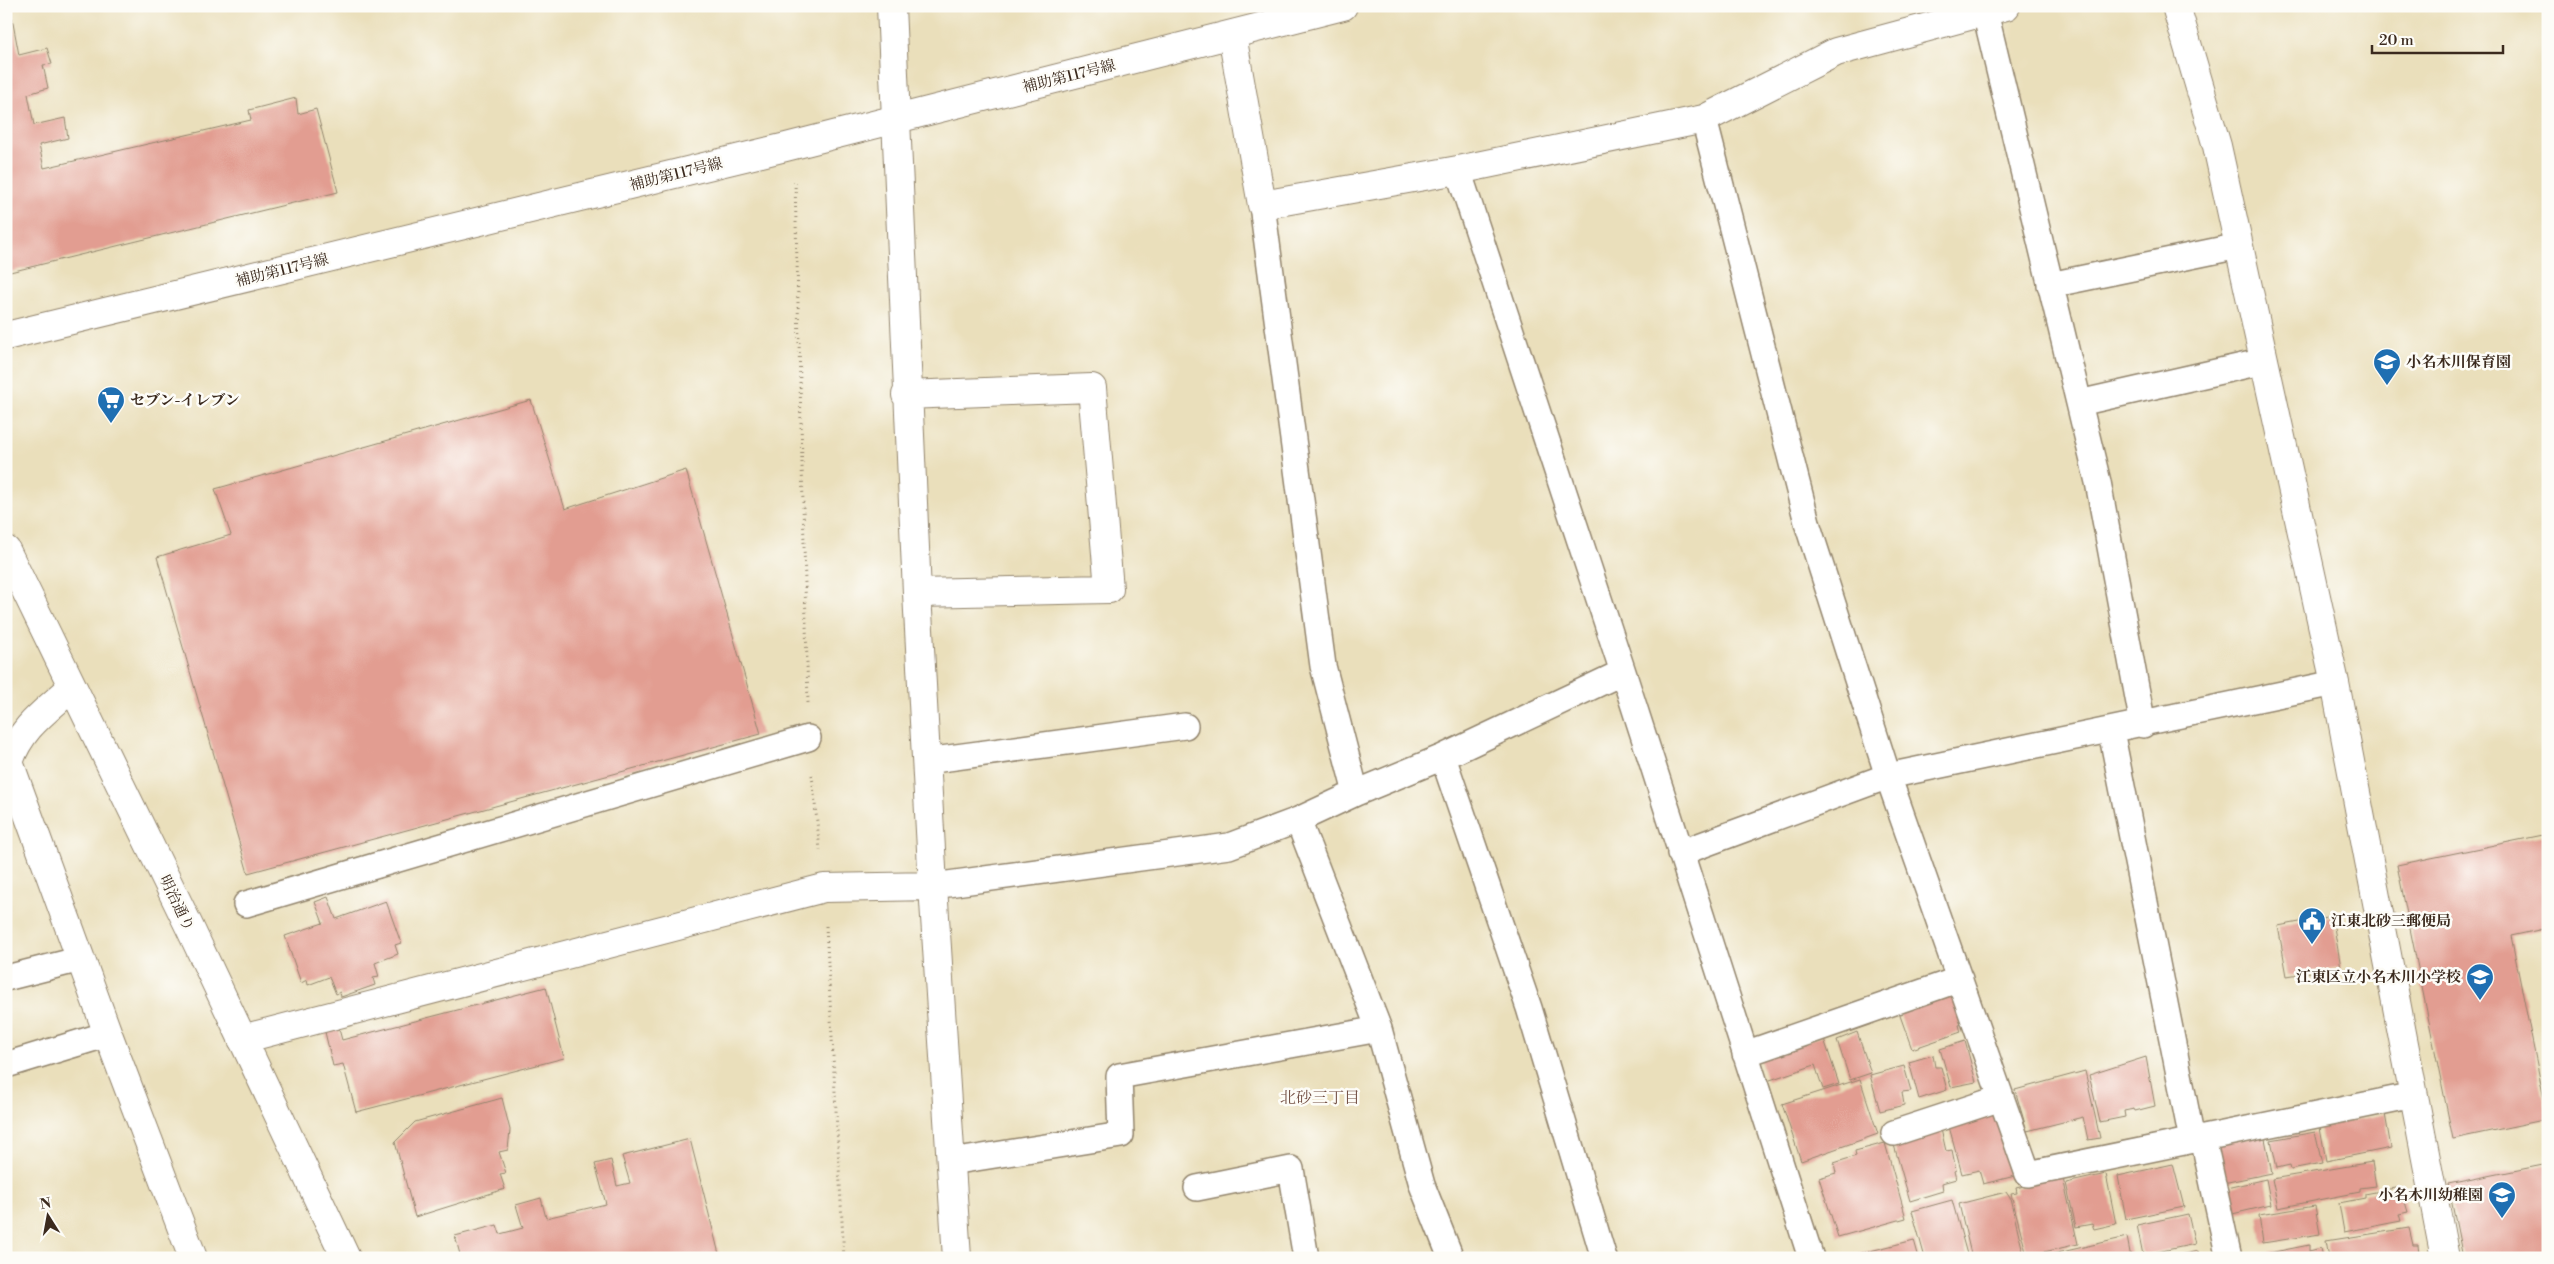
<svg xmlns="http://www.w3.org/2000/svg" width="2554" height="1264" font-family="'Libre Bodoni','Noto Serif JP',serif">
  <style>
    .building { fill: #e29d91 }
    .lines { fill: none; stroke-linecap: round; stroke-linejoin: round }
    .service-casing { stroke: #92846c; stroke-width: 28 }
    .minor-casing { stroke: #92846c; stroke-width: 30 }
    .tertiary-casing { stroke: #92846c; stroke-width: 30 }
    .primary-casing { stroke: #92846c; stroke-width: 30 }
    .path { stroke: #92846c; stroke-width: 3; stroke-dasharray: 1 4; stroke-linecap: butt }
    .service { stroke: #fff; stroke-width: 25 }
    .minor { stroke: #fff; stroke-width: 28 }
    .tertiary { stroke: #fff; stroke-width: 28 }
    .primary { stroke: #fff; stroke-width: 28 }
    .labels { text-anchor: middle; stroke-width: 5; stroke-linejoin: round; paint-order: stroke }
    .street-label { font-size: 15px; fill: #3b2a1e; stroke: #fdfcf7 }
    .poi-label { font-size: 15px; font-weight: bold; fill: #3b2a1e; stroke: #fdfcf7; text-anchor: start }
    .neighbourhood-label { font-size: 16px; fill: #755246; stroke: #fdfcf7 }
  </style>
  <rect width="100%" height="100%" fill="#fdfcf7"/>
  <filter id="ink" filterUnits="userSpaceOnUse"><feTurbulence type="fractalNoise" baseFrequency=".02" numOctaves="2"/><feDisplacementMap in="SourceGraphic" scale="10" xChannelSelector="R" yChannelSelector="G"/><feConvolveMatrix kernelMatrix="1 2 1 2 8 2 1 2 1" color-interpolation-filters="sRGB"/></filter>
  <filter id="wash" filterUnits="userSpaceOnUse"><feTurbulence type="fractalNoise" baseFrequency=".0096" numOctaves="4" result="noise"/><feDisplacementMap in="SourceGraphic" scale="20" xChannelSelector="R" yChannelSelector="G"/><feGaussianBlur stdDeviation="1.12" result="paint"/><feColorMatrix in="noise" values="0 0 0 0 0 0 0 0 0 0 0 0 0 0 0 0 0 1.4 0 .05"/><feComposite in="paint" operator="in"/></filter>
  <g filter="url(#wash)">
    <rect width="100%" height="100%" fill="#eadfbb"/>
    <g id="blocks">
      <!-- building -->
      <path class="building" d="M12 18 19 55 47 48 52 64 43 65 48 88 28 94 34 125 65 118 68 138 39 145 44 168 251 120 249 110 296 98 298 114 316 109 338 192 6 273V19Z
        M531 400 565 509 686 470 761 734 248 873 157 557 231 535 215 489Z
        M2548 834V928L2511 936 2548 1119 2453 1139 2397 865Z
        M328 897 336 919 386 901 401 943 395 945 398 954 375 963 379 977 373 978 375 985 341 997 340 992 336 994 329 977 308 985 307 980 301 983 285 936 323 923 315 902Z
        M2332 916 2341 967 2287 976 2278 926Z
        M546 987 564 1058 356 1112 343 1064 333 1066 325 1032 339 1029 342 1040Z
        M1954 989 1963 1024 1959 1025 1961 1032 1912 1049 1898 1010Z
        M1857 1032 1871 1073 1850 1080 1837 1040Z
        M1823 1036 1839 1084 1823 1089 1815 1065 1767 1081 1758 1054Z
        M1965 1041 1976 1082 1951 1087 1940 1049Z
        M1933 1055 1935 1067H1941L1947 1090 1919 1099 1909 1062Z
        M2146 1057 2155 1106 2135 1111 2134 1109 2124 1111 2125 1117 2100 1122 2089 1075Z
        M1904 1066 1911 1091 1902 1092 1904 1105 1880 1111 1870 1075Z
        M2085 1071 2100 1138 2088 1140 2083 1117 2027 1131 2015 1090Z
        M1860 1079 1878 1134 1801 1161 1782 1104Z
        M502 1098 510 1130 508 1150 499 1152 506 1173 500 1174 505 1189 415 1217 395 1142 415 1122Z
        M2001 1107 2019 1175 1983 1184 1979 1170 1962 1174 1948 1123Z
        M2385 1114 2391 1148 2326 1161 2320 1127Z
        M1941 1129 1946 1151 1952 1150 1956 1170 1954 1171 1956 1179 1942 1183 1943 1191 1910 1201 1894 1145Z
        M2315 1132 2322 1163 2291 1169 2290 1165 2277 1168 2271 1140Z
        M2264 1134 2272 1173 2223 1183 2216 1144Z
        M690 1139 720 1258H461L455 1236 497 1225 500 1234 523 1228 516 1205 541 1198 546 1218 606 1204 595 1164 611 1160 617 1186 630 1183 622 1156Z
        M1885 1143 1906 1218 1838 1237 1819 1178 1836 1173 1834 1163 1856 1156 1855 1151Z
        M2372 1162 2376 1186 2360 1188V1192L2278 1208 2272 1179Z
        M2173 1164 2184 1207 2126 1219 2118 1176Z
        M2548 1164V1258H2463L2448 1184Z
        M2062 1174 2078 1244 2027 1256 2011 1194 2017 1193 2016 1188 2024 1186V1182Z
        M2106 1174 2116 1224 2094 1229 2092 1224 2076 1227 2066 1183Z
        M2266 1179 2271 1205 2228 1215 2222 1189Z
        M2395 1188 2402 1192 2408 1212 2399 1214 2401 1221 2344 1232 2339 1203 2365 1198V1194Z
        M2006 1192 2010 1198 2024 1256 1972 1258 1959 1204Z
        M1952 1200 1968 1258H1925L1912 1211Z
        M2315 1206 2320 1234 2263 1243 2259 1215Z
        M2188 1214 2195 1244 2143 1255 2137 1225Z
        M2409 1228 2413 1245H2418L2419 1255 2415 1258H2329L2326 1241Z
        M2127 1237 2131 1258H2054L2053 1254Z
        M1914 1240 1919 1258H1846V1257Z
        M2309 1245V1251L2321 1248 2323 1258H2265L2264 1254Z
        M2198 1251 2200 1258H2170V1257Z"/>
    </g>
  </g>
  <g filter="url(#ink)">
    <use href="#blocks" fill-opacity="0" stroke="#92846c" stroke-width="1"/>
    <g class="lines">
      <!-- service casing -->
      <g class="service-casing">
        <path id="service" d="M1985 12 2098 482 2143 725
          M1704 119 1808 526 1888 776 2028 1174 2414 1095
          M1458 170 1623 672 1811 1258
          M1262 205 1323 666 1356 793
          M2050 285 2239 246
          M2079 403 2265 361
          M2111 731 2192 1140
          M1443 757 1529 1008 1604 1258
          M926 761 1185 726
          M1298 820 1379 1029 1422 1185 1451 1258
          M1680 853 1888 776 2335 683
          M933 886 1229 846 1298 820 1356 793 1443 757 1623 672
          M246 904 808 738
          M6 978 81 959
          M1745 1054 1960 979
          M6 1065 108 1034
          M1894 1133 2001 1098
          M2203 1138 2229 1258
          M951 1162 1121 1135 1119 1076 1379 1029
          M1197 1188 1291 1169 1306 1258"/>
      </g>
      <!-- minor casing -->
      <g class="minor-casing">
        <path id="minor" d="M891 6 917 593 933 886 957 1258
          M2176 6 2217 146 2335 683 2445 1258
          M1232 35 1262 205 1458 170 1704 119 1836 52 2006 6
          M906 395 1092 388 1109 589 917 593
          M71 688C45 712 21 727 9 762L108 1034 193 1258
          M242 1039 824 888 933 886"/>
      </g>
      <!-- tertiary casing -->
      <g class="tertiary-casing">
        <path id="tertiary" d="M6 336 786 147 1343 6"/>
      </g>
      <!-- primary casing -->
      <g class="primary-casing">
        <path id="primary" d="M6 550 189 926 346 1258"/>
      </g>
      <!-- path -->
      <path class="path" d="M795 182 808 703
        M812 775 820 850
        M826 926 844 1258"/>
      <!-- service -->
      <use href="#service" class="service"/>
      <!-- minor -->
      <use href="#minor" class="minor"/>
      <!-- tertiary -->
      <use href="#tertiary" class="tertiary"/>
      <!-- primary -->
      <use href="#primary" class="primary"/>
    </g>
  </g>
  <!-- icons -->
  <defs>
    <g id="school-pin" transform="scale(1.4375)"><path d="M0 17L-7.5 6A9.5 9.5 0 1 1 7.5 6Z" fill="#1f6fb2" stroke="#fdfcf7"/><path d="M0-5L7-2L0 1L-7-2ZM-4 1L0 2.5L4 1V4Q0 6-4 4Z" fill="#fff"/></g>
    <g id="supermarket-pin" transform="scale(1.4375)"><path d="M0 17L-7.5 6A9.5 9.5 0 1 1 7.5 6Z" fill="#1f6fb2" stroke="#fdfcf7"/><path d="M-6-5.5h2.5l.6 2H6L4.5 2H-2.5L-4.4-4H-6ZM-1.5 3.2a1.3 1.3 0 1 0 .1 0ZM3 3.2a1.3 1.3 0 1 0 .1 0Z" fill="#fff"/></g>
    <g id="civic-pin" transform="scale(1.4375)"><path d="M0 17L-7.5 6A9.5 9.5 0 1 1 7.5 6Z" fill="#1f6fb2" stroke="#fdfcf7"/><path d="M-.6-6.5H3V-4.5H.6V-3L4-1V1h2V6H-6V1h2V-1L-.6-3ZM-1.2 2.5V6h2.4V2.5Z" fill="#fff"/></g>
  </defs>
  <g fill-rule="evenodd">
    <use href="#school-pin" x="2387" y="362"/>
    <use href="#supermarket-pin" x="111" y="400"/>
    <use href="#civic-pin" x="2312" y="921"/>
    <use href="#school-pin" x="2480" y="977"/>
    <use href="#school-pin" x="2502" y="1195"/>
  </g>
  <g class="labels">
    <!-- street labels -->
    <g class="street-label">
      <text transform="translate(1069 76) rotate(-14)" y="5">補助第117号線</text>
      <text transform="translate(676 174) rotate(-14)" y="5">補助第117号線</text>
      <text transform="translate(282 270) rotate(-14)" y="5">補助第117号線</text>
      <text transform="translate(177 903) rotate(64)" y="5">明治通り</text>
    </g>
    <!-- poi labels -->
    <g class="poi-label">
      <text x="2406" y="367">小名木川保育園</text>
      <text x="130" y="405">セブン-イレブン</text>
      <text x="2331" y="926">江東北砂三郵便局</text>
      <text x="2461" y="982" text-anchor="end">江東区立小名木川小学校</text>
      <text x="2483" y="1200" text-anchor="end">小名木川幼稚園</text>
    </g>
    <!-- neighbourhood labels -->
    <g class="neighbourhood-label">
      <text x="1320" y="1103">北砂三丁目</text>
    </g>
  </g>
  <!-- margin -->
  <rect width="2554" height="1264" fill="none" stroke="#fdfcf7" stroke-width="25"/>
  <!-- north arrow -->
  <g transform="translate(48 1216) rotate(349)" stroke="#fdfcf7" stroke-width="4" paint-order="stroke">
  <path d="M0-4L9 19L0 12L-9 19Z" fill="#3b2a1e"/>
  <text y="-8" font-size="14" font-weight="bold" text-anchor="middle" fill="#3b2a1e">N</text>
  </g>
  <!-- scale -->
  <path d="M2372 45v8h131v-8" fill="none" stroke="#3b2a1e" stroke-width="2.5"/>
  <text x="2379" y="45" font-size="15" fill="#3b2a1e" stroke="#fdfcf7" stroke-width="4" paint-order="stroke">20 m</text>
</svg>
